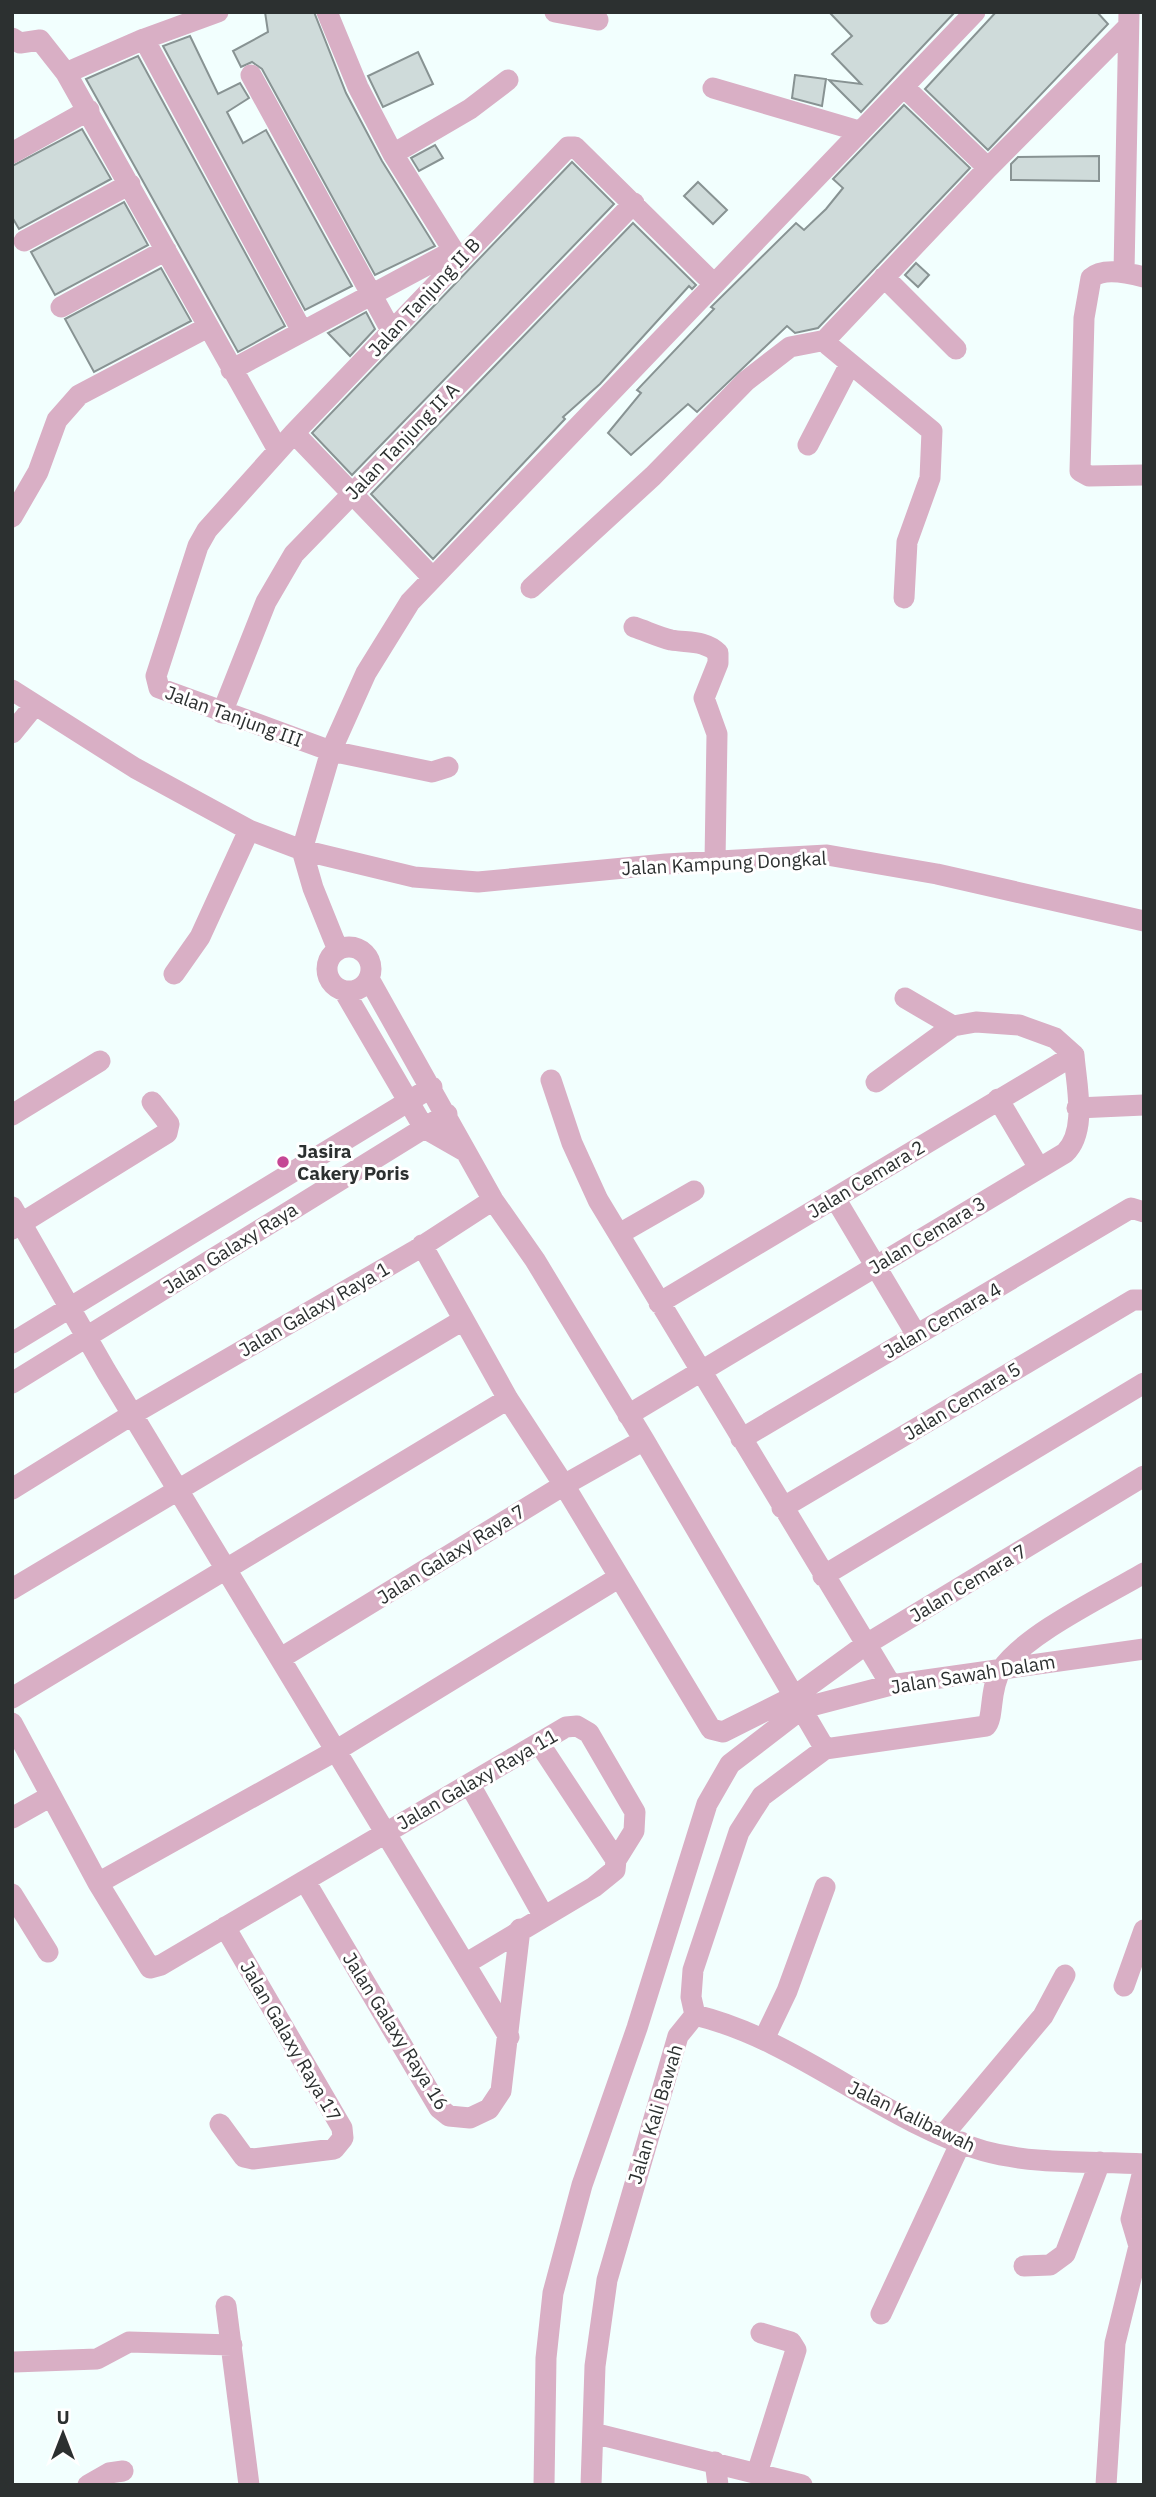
<svg xmlns="http://www.w3.org/2000/svg" width="1156" height="2497" font-family="'IBM Plex Sans',sans-serif">
  <style>
    .building { fill: #cfdbda; stroke: #889393; stroke-width: 2 }
    .lines { fill: none; stroke-linecap: round; stroke-linejoin: round }
    .minor { stroke: #d9afc5; stroke-width: 21 }
    .poi-dot { fill: #c54795; stroke: #fff; stroke-width: 2.5 }
    .labels { text-anchor: middle; stroke-width: 6; stroke-linejoin: round; paint-order: stroke }
    .street-label { font-size: 19px; fill: #2c3030; stroke: #fff }
    .poi-label { font-size: 19px; font-weight: bold; fill: #2c3030; stroke: #fff; text-anchor: start }
  </style>
  <rect width="100%" height="100%" fill="#f2fffe"/>
  <!-- building -->
  <path class="building" d="M265 12H314L346 93 382 161 435 246 375 275 262 69 252 62 241 67 233 51 268 32Z
    M829 12H955L861 112 829 80 861 84 832 54 852 36Z
    M996 12H1097L1108 24 988 150 925 89Z
    M190 36 218 94 240 83 249 98 227 112 243 143 266 130 352 286 305 310 163 46Z
    M418 52 433 84 383 107 368 76Z
    M138 56 285 326 238 352 86 79Z
    M795 75 826 79 822 106 792 98Z
    M904 105 970 168 818 328 795 333 787 326 697 412 688 404 631 455 608 433 641 393 637 390 714 309 711 307 796 223 804 230 826 209 843 188 833 179Z
    M82 129 111 179 19 229 12 217V166Z
    M435 145 443 158 419 171 411 158Z
    M1099 156V181L1011 180V164L1018 157Z
    M572 162 614 204 352 475 312 433Z
    M698 182 727 210 713 224 684 196Z
    M124 202 148 245 55 295 31 252Z
    M633 223 696 285 692 289 689 286 600 384 563 417 565 419 433 559 371 494Z
    M916 263 929 275 918 287 905 275Z
    M161 268 191 321 94 372 65 319Z
    M366 312 375 329 350 356 328 333Z"/>
  <g class="lines">
    <!-- minor -->
    <path class="minor" d="M327 12 358 87 393 154 460 261
      M555 12 598 20
      M12 38 20 43 40 40 66 73 278 450
      M144 39 218 12
      M66 73 144 39 302 331
      M251 75 392 332
      M904 87 988 168
      M713 88 859 131
      M12 153 89 110
      M393 154 470 109 508 80
      M24 241 130 184
      M1124 272 1129 12
      M884 277 956 349
      M1144 277C1129 273 1103 267 1091 278L1084 318 1080 471 1089 476 1144 475
      M61 307 166 250
      M231 370 453 251
      M294 433 432 577
      M808 445 850 364
      M12 517 38 472 57 420 79 395 208 327
      M531 588 653 476 746 381 790 347 826 340
      M904 598 907 542 930 478 932 431 828 345 827 338 988 168 1127 28
      M634 627C646 631 659 637 671 640 688 643 705 640 718 653V663L704 698 717 734 715 862
      M12 690 135 768 249 830 302 850 414 877 478 882 666 864 827 855 937 874 1144 921
      M222 713 266 602 294 554 634 203
      M12 733 34 706
      M448 767 432 772 331 751 159 688 156 676 198 546 207 530 294 433 568 147H575L714 284
      M327 969a22 22 0 1 1 44 0a22 22 0 1 1-44 0Z
      M338 950 313 888 302 850 331 751 366 673 410 602 975 12
      M174 974 200 937 249 830
      M369 979 493 1200 535 1260 644 1440 825 1749
      M344 991 424 1128 466 1152
      M905 998 953 1026 976 1022 1019 1025 1055 1038 1074 1055
      M551 1080 572 1143 598 1200 891 1685
      M876 1082 953 1026
      M998 1099 1039 1168
      M1077 1108 1144 1105
      M12 1115 100 1061
      M835 1198 916 1334
      M12 1207 106 1371 509 2037
      M12 1229 167 1133 169 1124 152 1102
      M619 1234 694 1191
      M422 1245 508 1399 564 1485 711 1729 723 1732 795 1696 865 1645 1144 1476
      M659 1303 1074 1055
      M12 1343 432 1087
      M12 1383 447 1114
      M628 1415 1065 1153C1088 1131 1076 1084 1074 1055
      M741 1439 1131 1208 1144 1212
      M12 1489 133 1414 416 1250 493 1200
      M782 1508 1133 1300H1144
      M823 1576 1144 1383
      M12 1589 463 1320
      M281 1658 564 1485 644 1440
      M12 1698 508 1399
      M12 1723 98 1883 150 1968 161 1965 566 1727 577 1726 589 1733 635 1812 634 1831 616 1860
      M470 1785 543 1915
      M12 1818 51 1796
      M305 1881 439 2108 449 2116 470 2118 489 2109 501 2091 520 1929
      M98 1883 337 1750 618 1578
      M12 1894 48 1952
      M465 1964 594 1887 615 1870 616 1860 539 1743
      M1124 1986 1144 1930
      M695 2015C799 2040 882 2121 984 2151 1035 2165 1092 2161 1144 2164
      M764 2039 787 1991 825 1887
      M220 2124 244 2157 253 2159 334 2149 343 2138 342 2128 225 1927
      M944 2134 1043 2016 1065 1975
      M1024 2266 1050 2265 1065 2254 1100 2162
      M226 2306 249 2485
      M881 2314 961 2142
      M14 2362 97 2359 129 2342 232 2345
      M593 2433 802 2485
      M715 2462 718 2485
      M757 2473 796 2350 791 2342 761 2333
      M88 2485 109 2473 123 2471
      M544 2485 546 2358 553 2293 582 2185 637 2028 707 1804 730 1764 803 1708 891 1685 1144 1649
      M591 2485 595 2366 607 2280 678 2036 695 2015 691 1997 693 1970 739 1832 762 1796 825 1749 986 1726C994 1718 989 1689 1001 1670 1025 1634 1105 1596 1144 1573
      M1106 2485 1115 2343 1139 2246 1131 2219 1144 2167"/>
  </g>
  <!-- markers -->
  <circle class="poi-dot" cx="283" cy="1162" r="7"/>
  <g class="labels">
    <!-- street labels -->
    <g class="street-label">
      <text transform="translate(424 297) rotate(-47)" y="7">Jalan Tanjung II B</text>
      <text transform="translate(402 441) rotate(-46)" y="7">Jalan Tanjung II A</text>
      <text transform="translate(234 716) rotate(20)" y="7">Jalan Tanjung III</text>
      <text transform="translate(724 863) rotate(-3)" y="7">Jalan Kampung Dongkal</text>
      <text transform="translate(866 1179) rotate(-31)" y="7">Jalan Cemara 2</text>
      <text transform="translate(927 1235) rotate(-31)" y="7">Jalan Cemara 3</text>
      <text transform="translate(230 1248) rotate(-32)" y="7">Jalan Galaxy Raya</text>
      <text transform="translate(314 1309) rotate(-30)" y="7">Jalan Galaxy Raya 1</text>
      <text transform="translate(942 1320) rotate(-30)" y="7">Jalan Cemara 4</text>
      <text transform="translate(962 1401) rotate(-31)" y="7">Jalan Cemara 5</text>
      <text transform="translate(451 1554) rotate(-32)" y="7">Jalan Galaxy Raya 7</text>
      <text transform="translate(968 1583) rotate(-31)" y="7">Jalan Cemara 7</text>
      <text transform="translate(973 1674) rotate(-9)" y="7">Jalan Sawah Dalam</text>
      <text transform="translate(477 1779) rotate(-30)" y="7">Jalan Galaxy Raya 11</text>
      <text transform="translate(396 2031) rotate(58)" y="7">Jalan Galaxy Raya 16</text>
      <text transform="translate(291 2041) rotate(60)" y="7">Jalan Galaxy Raya 17</text>
      <text transform="translate(655 2114) rotate(-73)" y="7">Jalan Kali Bawah</text>
      <text transform="translate(912 2116) rotate(26)" y="7">Jalan Kalibawah</text>
    </g>
    <!-- poi labels -->
    <g class="poi-label">
      <text x="297" y="1158">Jasira<tspan x="297" dy="22">Cakery Poris</tspan></text>
    </g>
  </g>
  <!-- border -->
  <rect width="1156" height="2497" fill="none" stroke="#2c3030" stroke-width="28"/>
  <!-- north arrow -->
  <g transform="translate(63 2434)" stroke="#ffffff" stroke-width="5" paint-order="stroke">
  <path d="M0-5L12 26L0 18L-12 26Z" fill="#2c3030"/>
  <text y="-10" font-size="19" font-weight="bold" text-anchor="middle" fill="#2c3030">U</text>
  </g>
</svg>
